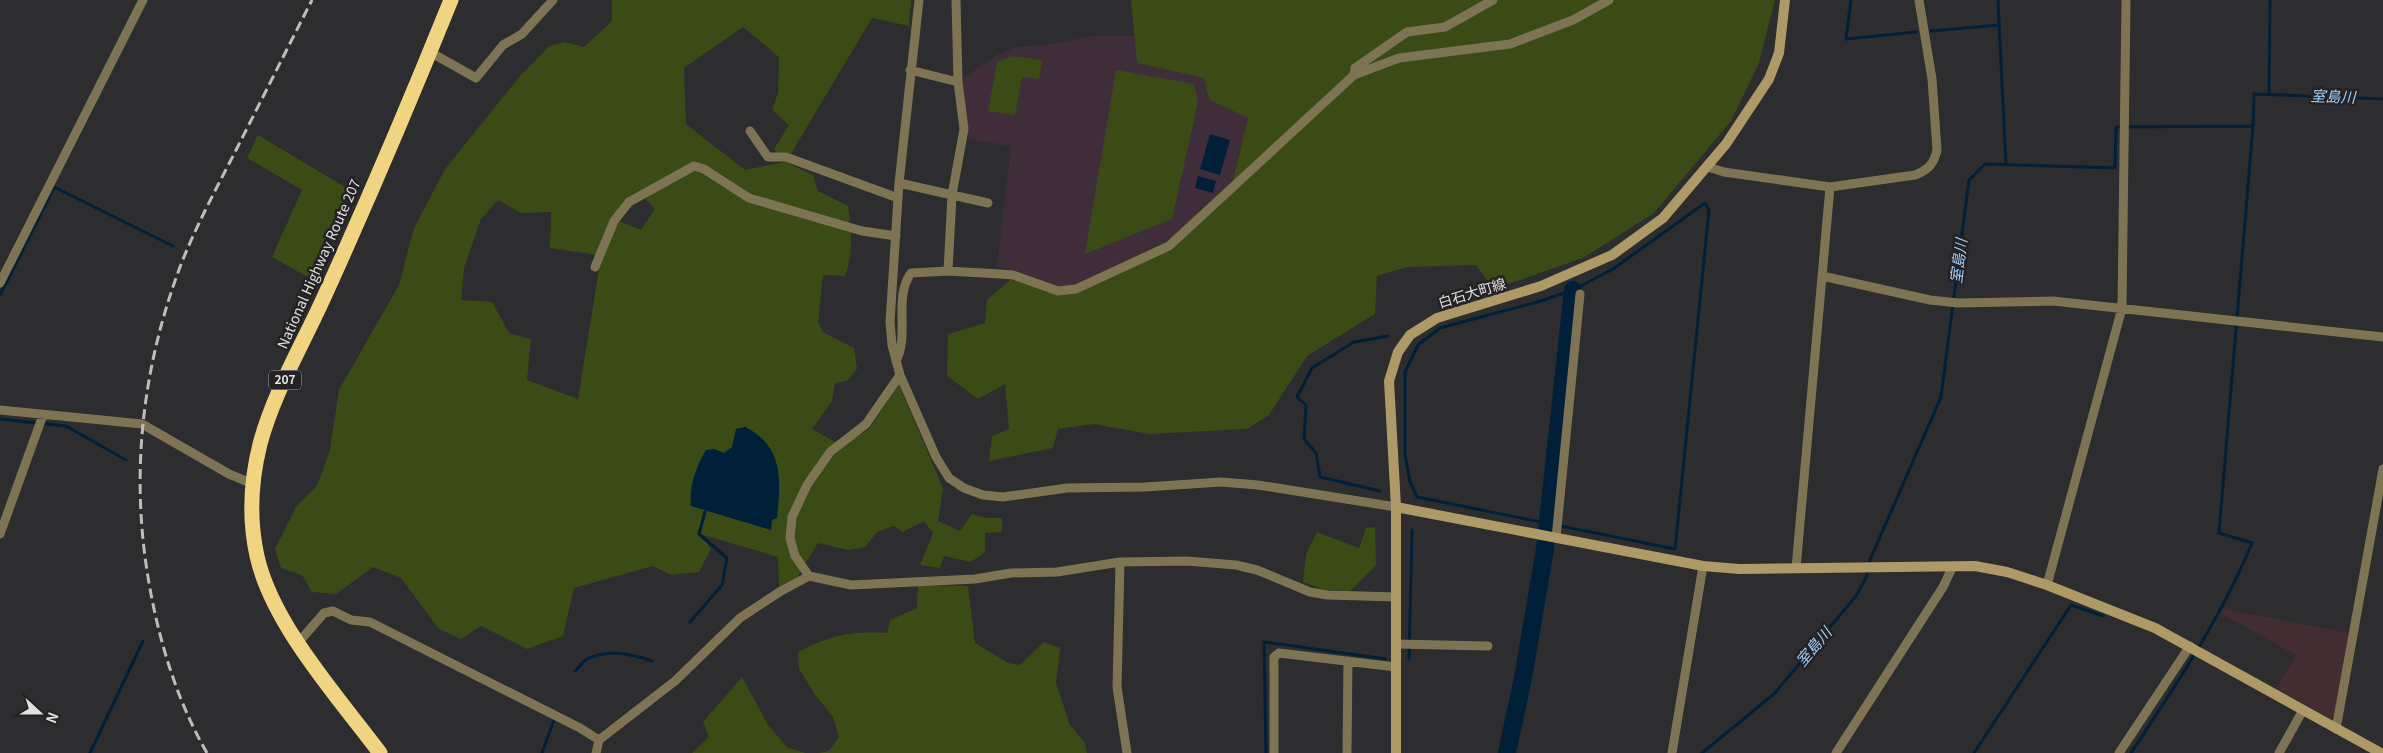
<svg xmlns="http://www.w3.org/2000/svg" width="2383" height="753" font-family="Georgia,'Noto Sans JP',serif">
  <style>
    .industrial { fill: #422e32 }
    .education { fill: #3f2e39 }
    .green { fill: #3a4b15; fill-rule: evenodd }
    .water { fill: #001f39 }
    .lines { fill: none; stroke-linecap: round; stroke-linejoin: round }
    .stream { stroke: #001f39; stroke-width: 3 }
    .river { stroke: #001f39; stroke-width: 18 }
    .street { stroke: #7e7353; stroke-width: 9 }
    .secondary { stroke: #ad9a66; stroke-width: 10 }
    .highway { stroke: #f1d481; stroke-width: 15 }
    .rail { stroke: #bebdbe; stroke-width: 3; stroke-dasharray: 10 5; stroke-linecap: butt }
    .labels { text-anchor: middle; stroke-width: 5; stroke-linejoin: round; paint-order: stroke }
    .shield { fill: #242224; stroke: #a8a7a8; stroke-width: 1 }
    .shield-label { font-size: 12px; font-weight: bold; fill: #e1e0e1 }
    .street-label { font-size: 14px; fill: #e1e0e1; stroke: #242224 }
    .water-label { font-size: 15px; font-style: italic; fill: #9fd1fe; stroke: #242224 }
  </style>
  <rect width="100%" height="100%" fill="#2d2c2e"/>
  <!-- industrial -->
  <path class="industrial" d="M2224 609 2349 633 2336 715 2331 719 2276 688 2296 655 2222 614Z"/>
  <!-- education -->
  <path class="education" d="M1092 36H1134L1137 63 1204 78 1209 100 1248 118 1233 182 1166 242 1076 284 1059 287 1015 270 997 267 1011 146 968 139 962 79 997 55 1016 47 1052 44Z"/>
  <!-- green -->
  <path class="green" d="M612 0H911L909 26 872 18 786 162 813 175 818 191 848 206C851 229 854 253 845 276L823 275 818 322 823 332 854 348 857 369 847 381 835 383 832 401 812 429 842 446 869 429 899 385 943 488 938 521 960 531 972 514 986 518H1002V532L985 533V552L971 562 944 556 940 568 920 565 933 533 924 521 903 532 894 526 877 532 865 547 848 550 818 543 798 576 779 587 778 557 700 534 711 549 699 572 671 575 653 566 574 588 563 636 527 649 481 626 461 639 439 629 401 578 373 567 336 594 312 592 302 575 281 568 275 549 296 507 317 486 330 450 339 390 399 285 414 228 445 169 520 76 549 46 565 42 584 47 612 21ZM743 27 779 57 778 93 772 110 789 125 774 149 785 162 745 170 686 124 684 68ZM638 192 655 209 641 230 619 221ZM498 200 521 213 551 212 550 248 604 256 599 269 578 399 527 380 531 339 509 333 492 302 461 300 464 268 481 219ZM732 448 690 492 714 449 724 454Z
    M1131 0H1775L1759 63 1731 121 1654 213 1583 258 1494 289 1476 265 1407 267 1377 276 1375 314 1307 356 1269 415 1247 429 1149 434 1094 424 1058 429 1053 448 989 461 992 436 1009 429 1005 384 978 399 947 376 948 334 985 323 987 300 1010 280 1059 287 1076 284 1166 242 1233 181 1248 118 1209 100 1204 78 1137 63Z
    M1012 56 1042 60 1039 79 1022 77 1015 115 988 111 997 62Z
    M1116 70 1194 84 1198 102 1172 219 1085 254Z
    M258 135 350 190 311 279 272 257 302 190 247 158Z
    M1375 527 1376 565 1350 591 1325 590 1303 582 1306 554 1317 532 1359 548 1366 528Z
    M918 585 968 586 975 643 1008 663 1020 665 1044 642 1060 648 1056 683 1070 725 1085 743 1087 753H818L829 751 839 737 833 717 816 696 799 669 798 652C831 635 850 631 887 633L890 620 917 608Z
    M742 677 768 725 788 748 806 753H692L709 737 703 722Z"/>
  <!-- water -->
  <path class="water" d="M1210 134 1230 140 1220 175 1200 169Z
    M1198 176 1216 181 1213 193 1195 188Z
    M745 427C784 446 781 481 777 518L772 520 771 530 691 506C689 486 696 467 706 450L714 449 724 453 732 447 736 429Z"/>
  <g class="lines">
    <!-- stream -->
    <path class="stream" d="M1851 0 1846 39 1916 32
      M1998 0 2006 165
      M1931 31 1999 25
      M2269 94 2270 0
      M1705 203 1709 210 1675 549 1417 497 1410 482 1405 455V372L1418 345 1440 328 1541 301 1573 290 1613 269Z
      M0 295 54 187 173 246
      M0 419 66 426 126 460
      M1380 491 1320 477 1316 453 1304 439 1306 405 1297 397 1312 368 1354 342 1388 336
      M690 622 722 585 727 558 699 534 705 512
      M1409 659 1412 530
      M575 671C579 667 584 660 589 658 610 649 632 654 652 661
      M90 753 143 641
      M542 753 554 720
      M1266 753 1264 642 1386 659
      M1702 753 1774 694 1856 596 1866 578 1870 560 1941 397 1969 180 1985 164 2115 168 2116 127 2253 126 2254 94 2383 99
      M1974 753 2071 605 2103 616
      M2131 753C2176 685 2221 618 2252 543L2219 533 2253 126"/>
    <!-- river -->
    <path class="river" d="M1507 753 1523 678 1545 549 1573 290"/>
    <!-- street -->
    <path class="street" d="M919 0 899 183 890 322 892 345 900 375 936 457 949 478 964 488 983 495 1003 497 1067 488 1145 487 1221 482 1258 485 1396 507
      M430 52 476 78 503 45 522 34 553 0
      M910 70 958 82
      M1354 75 1355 68 1407 32 1445 27 1493 0
      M750 131 768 157H786L898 198
      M1708 167 1724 172 1830 187
      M899 183 988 203
      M595 267 614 221 629 202 694 166 704 169 749 198 862 231 896 236
      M948 271 952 195 964 129 958 82 956 0
      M1822 276 1930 300 1958 303 2053 301 2383 337
      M0 283 143 0
      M896 361C910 335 893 298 911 273L948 271 1000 274 1013 275 1058 291 1076 289 1169 246 1354 75 1399 58 1510 44 1573 20 1609 0
      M0 410 142 424 229 474 253 484
      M0 534 43 415
      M1556 538 1580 294
      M1120 562 1117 687 1127 753
      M1796 568 1830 187 1915 175C1928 170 1934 164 1937 150L1932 79 1919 0
      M809 576 795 556 790 538 792 517 807 485 830 452 866 424 900 375
      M2047 585 2122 308 2126 0
      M298 643 324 613 333 611 351 620 370 622 580 728 599 740
      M1396 644 1488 646
      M2336 729 2383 469
      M596 753 599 740 675 681 740 618 781 591 809 576 851 585 975 579 1011 573 1057 572 1120 562 1187 561 1236 565 1257 570 1310 592 1327 595 1396 597
      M1274 753V657L1279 653 1396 667
      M1347 753 1348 661
      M1672 753 1703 566
      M1836 753 1943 587 1953 566
      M2119 753 2190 646
      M2279 753 2303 710"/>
    <!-- secondary -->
    <path class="secondary" d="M1396 507 1703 566 1739 569 1975 566 2007 572 2047 585 2155 628 2381 753
      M1396 753V507L1389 381 1398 352 1410 335 1437 318 1541 286 1612 255 1663 218 1726 144 1769 79 1779 53 1785 0"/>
    <!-- highway -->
    <path class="highway" d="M380 753C338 697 272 624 257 556 249 520 251 480 260 444 274 392 303 344 325 295 369 198 411 99 451 0"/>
    <!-- rail -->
    <path class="rail" d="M207 753C177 701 159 641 149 583 130 475 142 369 180 267 195 228 215 191 234 154 260 103 286 51 312 0"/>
  </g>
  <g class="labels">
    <!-- shield labels -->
    <rect class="shield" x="269" y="370.5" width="32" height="19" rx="4"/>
    <g class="shield-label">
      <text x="285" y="384">207</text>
    </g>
    <!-- street labels -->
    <g class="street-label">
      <text transform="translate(319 264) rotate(-66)" y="5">National Highway Route 207</text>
      <text transform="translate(1472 293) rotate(-17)" y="5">白石大町線</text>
    </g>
    <!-- water labels -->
    <g class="water-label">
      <text transform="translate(2333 97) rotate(2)" y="5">室島川</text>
      <text transform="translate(1959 261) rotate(-83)" y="5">室島川</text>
      <text transform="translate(1814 647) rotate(-50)" y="5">室島川</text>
    </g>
  </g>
  <!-- north arrow -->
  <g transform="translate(40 713) rotate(111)" stroke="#242224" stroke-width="4" paint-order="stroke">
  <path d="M0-4L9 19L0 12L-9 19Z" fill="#e1e0e1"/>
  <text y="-8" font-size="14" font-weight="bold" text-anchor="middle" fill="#e1e0e1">N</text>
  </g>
</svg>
